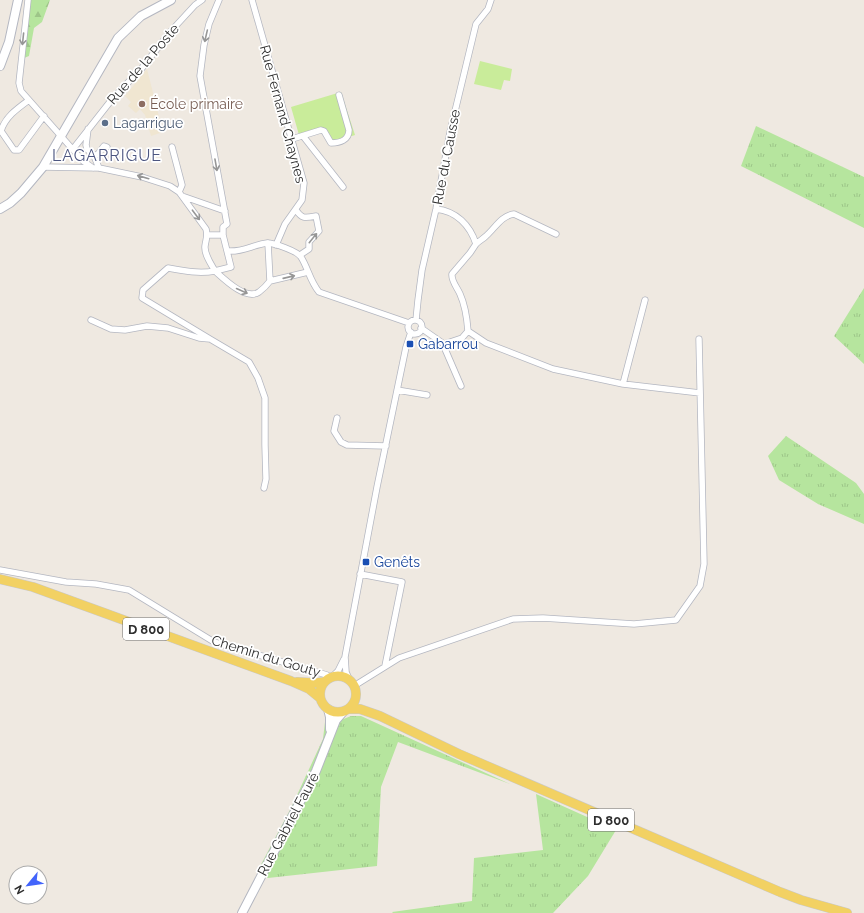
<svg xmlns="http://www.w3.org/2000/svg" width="864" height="913" font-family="Raleway,sans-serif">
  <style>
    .education { fill: #f0e6d1 }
    .grass { fill: url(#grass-tufts) }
    .forest { fill: url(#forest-firs) }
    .pitch { fill: #c9ec9a }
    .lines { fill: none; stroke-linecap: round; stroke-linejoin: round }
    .street-casing { stroke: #b4b7c1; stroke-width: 7 }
    .secondary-casing { stroke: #b4b7c1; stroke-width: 10 }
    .primary-casing { stroke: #c9c9c9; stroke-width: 10 }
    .street { stroke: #fff; stroke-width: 5.5 }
    .secondary { stroke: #fff; stroke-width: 8 }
    .primary { stroke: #f2d163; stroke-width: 9 }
    .oneway { stroke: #969696 }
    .education-dot { fill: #8d6e63; stroke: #fff; stroke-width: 1.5 }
    .service-dot { fill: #5c6f8a; stroke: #fff; stroke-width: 1.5 }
    .transit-dot { fill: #1a4fb4; stroke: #fff; stroke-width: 1.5 }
    .labels { text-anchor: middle; stroke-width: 3.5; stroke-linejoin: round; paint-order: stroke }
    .shield { fill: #fff; stroke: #6d6d6d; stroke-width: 1 }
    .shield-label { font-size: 13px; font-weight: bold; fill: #2e2e2e }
    .street-label { font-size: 14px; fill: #2e2e2e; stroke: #fff }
    .education-label { font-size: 14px; fill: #785e54; stroke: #fff; text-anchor: start }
    .service-label { font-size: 14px; fill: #4e5e75; stroke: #fff; text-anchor: start }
    .transit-label { font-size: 14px; fill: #164399; stroke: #fff; text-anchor: start }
    .quarter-label { font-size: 16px; letter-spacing: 1px; fill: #4d5680; stroke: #fff }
  </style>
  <defs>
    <pattern id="grass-tufts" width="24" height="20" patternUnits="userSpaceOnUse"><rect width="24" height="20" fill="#b6e59e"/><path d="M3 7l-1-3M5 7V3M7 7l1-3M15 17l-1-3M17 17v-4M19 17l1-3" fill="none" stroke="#9dc588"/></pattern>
    <pattern id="forest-firs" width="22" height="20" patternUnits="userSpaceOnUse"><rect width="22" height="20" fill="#b6e59e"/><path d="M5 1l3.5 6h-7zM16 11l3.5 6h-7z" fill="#9dc588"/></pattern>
  </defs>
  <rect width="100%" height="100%" fill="#efe9e1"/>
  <!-- education -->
  <path class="education" d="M147 69 163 132 151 136 145 115 140 109 136 113 128 106 131 102 125 96Z"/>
  <!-- grass -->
  <path class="grass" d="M756 126 864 177V228L741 166Z
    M864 288V364L834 336Z
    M786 436 856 483 864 494V524L818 504 779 480 768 456Z
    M351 716H361L510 784 398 742 381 787 377 866 268 878 257 872 291 808 323 739 325 722 341 720Z
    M536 794 616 830 588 876 553 913H393L392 912 472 901 474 858 543 850Z"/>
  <!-- forest -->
  <path class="forest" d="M31 0H50L42 22 34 28 29 56 24 58Z"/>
  <!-- pitch -->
  <path class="pitch" d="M480 61 512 69 510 81 504 80 501 90 474 84Z
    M341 92 355 135 333 142 325 128 299 135 291 107Z"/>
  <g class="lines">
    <!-- street casing -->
    <g class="street-casing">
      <path id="street" d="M28 0 19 83 21 91 83 161 93 168
        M252 0 304 183 302 200 285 224 276 245
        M29 100C18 108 5 117 1 131L14 150H19L44 116
        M88 129 86 145 87 149 94 156 99 168
        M303 136 343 187
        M292 139 321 130 324 131 331 143C340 143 349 140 349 130L339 95
        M172 147 182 185 179 192
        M73 149 113 98 142 68 171 31 195 5 202 0
        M94 156 98 154 104 146 107 147
        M43 167 99 168 142 177 170 186 179 192 206 229C208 236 206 239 205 246 204 254 211 264 215 271 199 274 184 271 168 268L143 290 142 298 210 339
        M182 196 225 211
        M296 210C302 219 305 218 316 216L319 231 309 242V249L300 255
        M208 235H223
        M268 243 270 281
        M476 244C479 241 483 239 486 236 496 227 501 216 514 214L556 234
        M228 251C244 252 252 245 267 243 274 243 297 251 301 257 308 268 310 281 319 292L409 323
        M215 271 231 267 223 235V227L227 224 200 76 204 45 209 24 219 0
        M215 271C224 279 246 301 259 292 263 289 267 285 270 281
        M270 281 308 272
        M91 320 111 329 125 330 147 326 168 328 199 338 210 339 249 362 258 378 265 398V445L266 479 264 488
        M416 320 418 300 422 270 436 209 450 132 476 24 488 9 491 0
        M408 327a7 7 0 1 1 14 0a7 7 0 1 1-14 0Z
        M421 328 444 344 462 338 468 331C467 318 465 305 460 294 457 287 451 281 452 274L470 253 476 244C470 225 456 211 436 209
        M468 331 486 343 553 369 623 384 700 393
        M444 344 445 349 461 386
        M623 384 645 300
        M397 390 427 395
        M337 418 334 431 341 442 347 445 386 446
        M0 570 66 582 96 584 129 590 214 642 327 675 329 678
        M360 574 402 582 385 666
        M333 676 338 671 344 659
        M349 679 346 672 345 657 377 487 406 347 411 332
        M354 686 399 658 513 619 543 618 634 624 676 620 700 586 704 564 699 339"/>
    </g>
    <!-- secondary casing -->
    <g class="secondary-casing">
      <path id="secondary" d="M0 66 9 42 18 0
        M0 209 10 203 21 193 43 167 118 38 141 16 171 0
        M328 709 330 717V729
        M242 913 316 771 336 720 343 712"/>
    </g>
    <!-- primary casing -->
    <g class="primary-casing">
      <path id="primary" d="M0 579 33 587 291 681 309 689 320 698
        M320 694a18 18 0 1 1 36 0a18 18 0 1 1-36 0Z
        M297 682 315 683 324 682
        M349 709H360L380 716 459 754 780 892 801 900 847 913"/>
    </g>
    <!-- street -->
    <use href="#street" class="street"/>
    <!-- secondary -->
    <use href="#secondary" class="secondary"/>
    <!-- primary -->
    <use href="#primary" class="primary"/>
  </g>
  <!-- one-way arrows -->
  <defs><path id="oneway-shaft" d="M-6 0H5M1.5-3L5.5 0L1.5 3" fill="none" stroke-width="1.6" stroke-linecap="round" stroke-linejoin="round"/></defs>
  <g class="oneway">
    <use href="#oneway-shaft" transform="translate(206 36) rotate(103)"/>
    <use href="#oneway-shaft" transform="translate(23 39) rotate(96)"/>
    <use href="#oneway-shaft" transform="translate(216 165) rotate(80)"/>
    <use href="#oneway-shaft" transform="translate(143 177) rotate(-164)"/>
    <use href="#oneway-shaft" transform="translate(196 215) rotate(53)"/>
    <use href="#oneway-shaft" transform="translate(313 238) rotate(-51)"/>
    <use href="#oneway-shaft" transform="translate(289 277) rotate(-13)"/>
    <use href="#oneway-shaft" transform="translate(242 291) rotate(24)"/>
  </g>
  <!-- markers -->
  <circle class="education-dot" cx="142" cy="104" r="4"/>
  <circle class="service-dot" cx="105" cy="123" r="4"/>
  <g class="transit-dot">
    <rect x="406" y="340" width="8" height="8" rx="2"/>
    <rect x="362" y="558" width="8" height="8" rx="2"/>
  </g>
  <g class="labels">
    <!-- shield labels -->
    <g class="shield">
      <rect x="123" y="618" width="46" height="22" rx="3"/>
      <rect x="588" y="809" width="46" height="22" rx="3"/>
    </g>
    <g class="shield-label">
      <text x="146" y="634">D 800</text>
      <text x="611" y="825">D 800</text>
    </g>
    <!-- street labels -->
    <g class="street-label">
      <text transform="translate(143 64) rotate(-49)" y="5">Rue de la Poste</text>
      <text transform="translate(283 114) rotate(75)" y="5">Rue Fernand Chaynes</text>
      <text transform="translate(446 157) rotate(-79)" y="5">Rue du Causse</text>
      <text transform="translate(266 656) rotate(17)" y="5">Chemin du Gouty</text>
      <text transform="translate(288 824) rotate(-62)" y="5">Rue Gabriel Fauré</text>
    </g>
    <!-- education labels -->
    <g class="education-label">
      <text x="150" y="109">École primaire</text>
    </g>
    <!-- service labels -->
    <g class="service-label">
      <text x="113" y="128">Lagarrigue</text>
    </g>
    <!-- transit labels -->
    <g class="transit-label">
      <text x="418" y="349">Gabarrou</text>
      <text x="374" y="567">Genêts</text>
    </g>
    <!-- quarter labels -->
    <g class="quarter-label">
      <text x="107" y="161">LAGARRIGUE</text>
    </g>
  </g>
  <!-- north arrow -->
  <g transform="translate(28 885) rotate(241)"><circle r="19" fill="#ffffff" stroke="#ababab"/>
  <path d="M0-3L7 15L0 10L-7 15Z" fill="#4264fb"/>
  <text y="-6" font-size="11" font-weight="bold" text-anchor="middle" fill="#2e2e2e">N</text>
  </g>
</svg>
